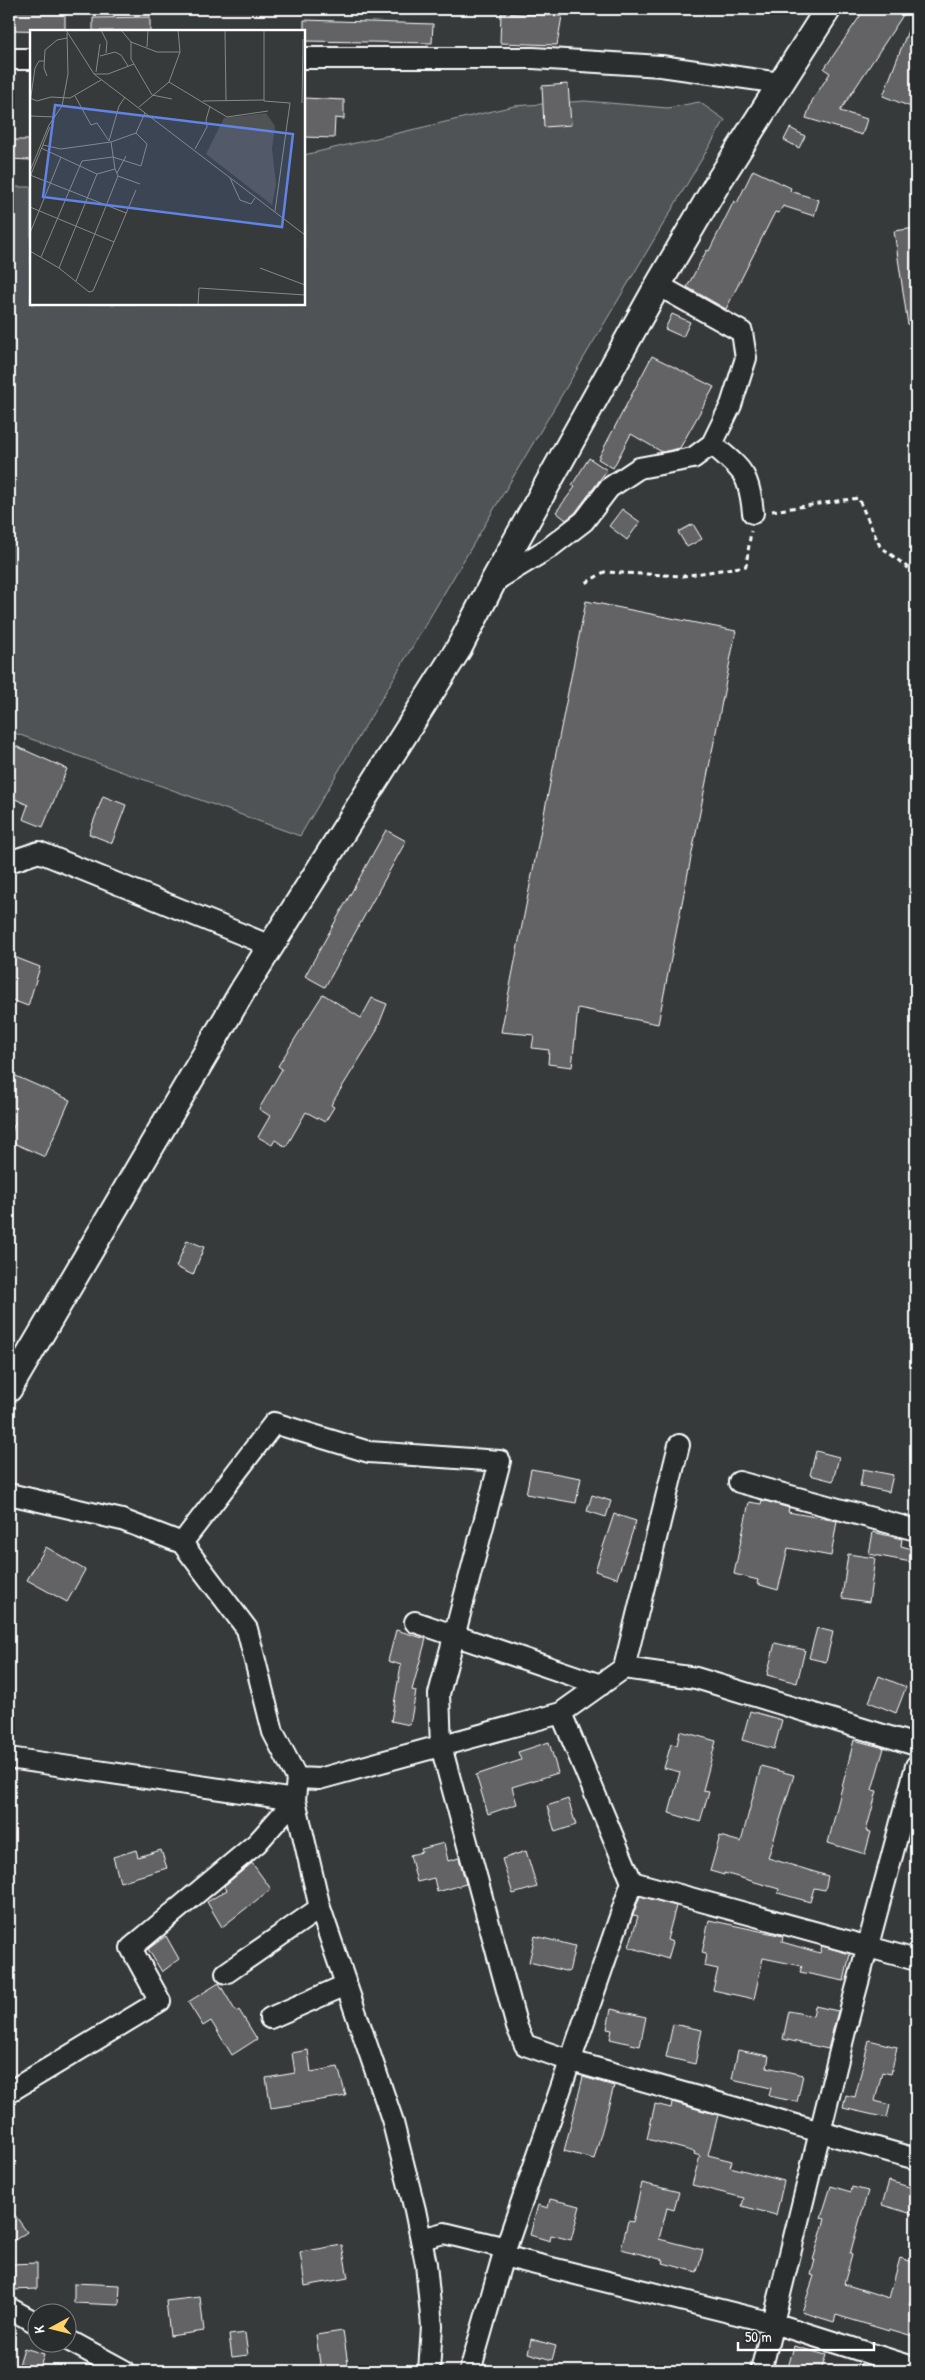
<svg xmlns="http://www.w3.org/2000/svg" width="925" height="2380" font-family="'Patrick Hand',sans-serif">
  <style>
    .green { fill: #505354; stroke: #a8a9aa }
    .building { fill: #636465; stroke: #fff }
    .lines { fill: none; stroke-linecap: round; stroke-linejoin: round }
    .minor-casing { stroke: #fff; stroke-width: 24 }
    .major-casing { stroke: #fff; stroke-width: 29 }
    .path { stroke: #fff; stroke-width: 3; stroke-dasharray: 5 4; stroke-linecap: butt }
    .minor { stroke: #2a2d2e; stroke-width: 20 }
    .major { stroke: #2a2d2e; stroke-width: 25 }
    .inset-road { fill: none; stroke: #878989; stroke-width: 1 }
    .view { fill: #6183e4; fill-opacity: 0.15; stroke: #6183e4; stroke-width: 2.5 }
    .inset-edge { fill: none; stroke: #fff; stroke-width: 2.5 }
  </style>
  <rect width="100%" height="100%" fill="#373a3b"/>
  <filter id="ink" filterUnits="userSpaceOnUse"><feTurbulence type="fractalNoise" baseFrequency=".02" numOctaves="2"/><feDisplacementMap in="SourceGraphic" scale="10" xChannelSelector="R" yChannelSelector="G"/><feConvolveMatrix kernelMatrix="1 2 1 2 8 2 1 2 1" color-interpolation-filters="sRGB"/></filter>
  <g filter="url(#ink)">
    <!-- green -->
    <path class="green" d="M585 101 668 108 699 102 725 120 300 836 9 731V187H31V304H304V155L514 106Z"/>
    <!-- building -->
    <path class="building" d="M9 9H65V31L9 30Z
      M865 9H907L840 111 867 119 862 135 806 118 812 101 830 73 824 69Z
      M915 12 916 13V109L883 96Z
      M501 13 562 16 557 45 500 43Z
      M150 17V31H93V18Z
      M304 20 433 24 432 43 304 41Z
      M568 84 571 125 544 127 542 86Z
      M304 98 344 100V119L335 118 334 138 304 137Z
      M790 128 805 136 799 148 784 140Z
      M9 140H31V160L9 159Z
      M753 170 791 188 790 191 819 200 814 216 783 206 779 213 775 212 726 309 687 287 707 250 709 251 734 201 737 203Z
      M916 228V324L908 325 894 231Z
      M672 314 690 322 683 337 665 329Z
      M652 356 714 387 680 448 662 452 631 434 613 468 598 459Z
      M589 458 607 470 575 513 566 520 556 512 575 487 572 485Z
      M622 509 640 522 627 540 609 526Z
      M693 524 702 539 687 547 678 532Z
      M586 601 736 631 658 1024 578 1008 572 1067 548 1064 549 1050 532 1048 534 1035 501 1032Z
      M9 743 67 769 43 827 23 819 28 805 9 796Z
      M103 796 126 805 112 843 89 834Z
      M386 830 406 841 325 987 305 976Z
      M9 955 40 967 28 1006 9 999Z
      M323 994 361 1018 372 998 387 1004 376 1032 331 1105 334 1107 325 1122 306 1112 286 1147 275 1140 272 1145 258 1137 270 1116 259 1109 282 1069 278 1066Z
      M9 1073 70 1100 45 1157 9 1141 15 1122 9 1120Z
      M187 1240 204 1247 193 1275 176 1267Z
      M816 1451 839 1457 833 1481 810 1475Z
      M531 1469 581 1478 576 1503 526 1494Z
      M863 1469 893 1475 889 1492 860 1486Z
      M592 1495 611 1501 606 1517 587 1511Z
      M762 1500 789 1508 788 1512 837 1521 831 1556 788 1548 778 1590 757 1584 758 1580 734 1574 749 1502 761 1504Z
      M614 1514 636 1521 617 1578 595 1571Z
      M873 1532 902 1539 901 1546 916 1550V1563L869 1554Z
      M46 1547 85 1570 67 1602 27 1580Z
      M848 1554 875 1558 869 1602 842 1598Z
      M817 1628 833 1632 826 1662 809 1658Z
      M396 1630 426 1639 412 1690 416 1691 410 1725 391 1721 401 1665 388 1661Z
      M775 1643 805 1650 797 1683 767 1675Z
      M879 1676 906 1687 896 1713 869 1702Z
      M750 1711 782 1720 774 1749 742 1740Z
      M680 1731 716 1741 703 1790 709 1791 700 1822 669 1813 680 1772 664 1768 671 1744 677 1745Z
      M854 1740 884 1748 872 1790 877 1791 866 1831 871 1832 865 1854 828 1843Z
      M549 1742 558 1773 512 1787 517 1804 488 1814 476 1775 521 1760 518 1752Z
      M761 1766 794 1775 768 1858 828 1876 825 1890 814 1888 810 1902 778 1893 779 1889 724 1873V1875L710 1871 720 1836 741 1842Z
      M568 1799 576 1825 555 1832 547 1806Z
      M444 1843 448 1861 459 1858 466 1884 437 1892 434 1878 417 1882 410 1855 422 1852 421 1849Z
      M136 1850 138 1857 161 1850 167 1868 120 1882 113 1857Z
      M526 1851 537 1887 513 1894 502 1859Z
      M252 1863 271 1889 222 1927 207 1902 227 1890 224 1886Z
      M640 1896 676 1906 667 1940 673 1942 668 1959 629 1947 638 1916 633 1915Z
      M709 1920 783 1936 782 1942 820 1953 822 1946 850 1954 844 1981 800 1972 802 1966 763 1958 754 1999 713 1990 718 1969 704 1966 706 1954 702 1953Z
      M166 1936 179 1959 162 1972 148 1949Z
      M535 1936 575 1946 569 1972 529 1962Z
      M219 1983 236 2012 239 2010 257 2039 232 2055 211 2021 203 2026 188 2002Z
      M815 2006 838 2011 828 2049 783 2039 789 2011 813 2016Z
      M611 2009 646 2017 640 2046 610 2039 612 2030 607 2029Z
      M673 2024 702 2030 695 2064 666 2057Z
      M869 2040 897 2047 891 2074 882 2072 875 2101 890 2105 887 2118 843 2108 846 2095 855 2097Z
      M308 2050 311 2072 338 2067 346 2096 271 2108 266 2078 295 2073 292 2053Z
      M738 2050 769 2056 767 2067 803 2075 797 2102 769 2096 771 2088 732 2079Z
      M583 2077 614 2086 594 2159 564 2151Z
      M672 2102 718 2115 708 2155 732 2161 730 2167 784 2181 776 2215 742 2206 744 2198 692 2185 700 2156 694 2154 695 2152 647 2139 655 2104 671 2108Z
      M889 2181 916 2189V2215L882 2205Z
      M642 2183 679 2192 674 2210 667 2208 659 2239 703 2250 697 2272 663 2263 664 2260 621 2249 628 2221 633 2222Z
      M831 2186 851 2192 852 2187 868 2191 850 2254 852 2255 844 2284 889 2298 900 2258 916 2263V2281L909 2305 916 2307V2337L889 2329V2331L836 2315 834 2322 802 2312 814 2276 811 2275 815 2260H813L825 2219 821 2218Z
      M550 2199 580 2206 571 2240 551 2235 550 2241 530 2235 538 2205 548 2208Z
      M9 2207 27 2232 9 2244Z
      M342 2245 348 2278 305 2286 300 2252Z
      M37 2263V2289L12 2290 10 2264Z
      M74 2283 120 2285 119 2305 74 2303Z
      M200 2297 204 2331 170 2336 166 2301Z
      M343 2331 349 2371H321L316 2335Z
      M245 2333 248 2355 232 2357 229 2335Z
      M531 2339 556 2346 552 2360 528 2353Z
      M794 2346 826 2355 821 2371H787Z
      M24 2348 44 2354 39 2371H17Z"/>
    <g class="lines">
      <!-- minor casing -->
      <g class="minor-casing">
        <path id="minor" d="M304 58H533L661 66 780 83
          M9 59H31
          M712 444C742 470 749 472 753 513
          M493 582 549 548 584 521 609 488 639 468 693 458 712 444 731 405 746 358 742 332 658 285
          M9 862 39 852 271 946
          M739 1482 916 1530
          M9 1494 122 1520 182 1543 247 1629 273 1732 297 1778 319 1779 561 1713 632 1882 503 2256 470 2371
          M182 1543 274 1423 369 1452 500 1461 439 1694 441 1746 517 2027 525 2045 571 2061 916 2159
          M415 1622 601 1685
          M624 1668 696 1678 916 1745
          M561 1713 624 1668 679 1445
          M9 1758 295 1800
          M297 1778 295 1800 320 1908 392 2119 415 2210 426 2264 432 2326 429 2371
          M632 1882 916 1960
          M226 1973 320 1908
          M270 2018 346 1985
          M9 2092 160 2001 131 1948 257 1843 295 1800
          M421 2239 444 2233 506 2248
          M503 2256 773 2323 916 2368
          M9 2308 38 2324
          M68 2340 125 2371
          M761 2371 845 2031 916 1766"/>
      </g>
      <!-- major casing -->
      <g class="major-casing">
        <path id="major" d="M9 1389 243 990 459 648 493 582 658 285 720 179 828 9"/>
      </g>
      <!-- path -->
      <path class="path" d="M772 511 858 498 880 546 916 574
        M586 583 604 572 683 576 746 566 751 531"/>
      <!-- minor -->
      <use href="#minor" class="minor"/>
      <!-- major -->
      <use href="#major" class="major"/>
    </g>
  </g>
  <!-- overview -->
  <g transform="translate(30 30)">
    <rect width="275" height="275" fill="#373a3b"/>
    <path d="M236 83 245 96 242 119 246 154 242 175 176 124 194 88Z" fill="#505354"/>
    <path class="inset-road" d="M36 0 64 44 275 205M71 0 77 12 76 23M91 0 101 12V29L122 65 142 69M195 0 196 71M234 0V71L260 73 245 181M101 12 127 22H150M117 17 118 0M70 26 85 22 91 25 98 36M66 42 70 14M64 44H78L104 34M17 46 14 38 15 20 27 10 37 8M139 52 197 87 238 81M45 66 61 95 67 93 79 111M0 68 7 71 21 67 40 68 71 50M173 71 234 70M0 73 5 38 9 31H14M272 73 273 9M109 77 139 52 150 22 148 0M0 86 25 87M79 111 89 76 95 67M13 115 31 119 81 112M11 118 67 144 85 139 81 112 106 103 115 83M165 119 177 97 176 90 180 76M85 139 88 146 110 154M0 141 19 95 32 76 38 44 37 3M87 143 96 126M0 145 96 183M0 147 20 97M200 148 210 170 221 174 225 168M0 177 84 212 63 261 59 262 29 238 0 221M0 203 31 127M84 212 106 160M11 227 52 131 83 127 111 136 117 114 106 103M29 238 67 144M230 238 275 255M46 251 88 146M168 275 169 258 275 265"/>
    <path class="view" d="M25 75 263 104 252 197 13 167Z"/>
    <rect width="275" height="275" class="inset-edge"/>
  </g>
  <!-- margin -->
  <rect width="925" height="2380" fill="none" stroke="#2a2d2e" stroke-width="30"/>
  <rect x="15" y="15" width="895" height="2350" fill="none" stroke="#fff" stroke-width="2" filter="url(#ink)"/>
  <!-- north arrow -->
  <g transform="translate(52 2328) rotate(263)"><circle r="24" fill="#2a2d2e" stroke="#7f8182"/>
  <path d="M0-4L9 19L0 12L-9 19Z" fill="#ffd166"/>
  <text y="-8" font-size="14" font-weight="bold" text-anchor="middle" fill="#ffffff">K</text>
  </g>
  <!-- scale -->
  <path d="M738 2342v8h136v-8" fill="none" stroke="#ffffff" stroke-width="2.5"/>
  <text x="745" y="2342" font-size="15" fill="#ffffff" stroke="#2a2d2e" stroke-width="4" paint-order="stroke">50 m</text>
</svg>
